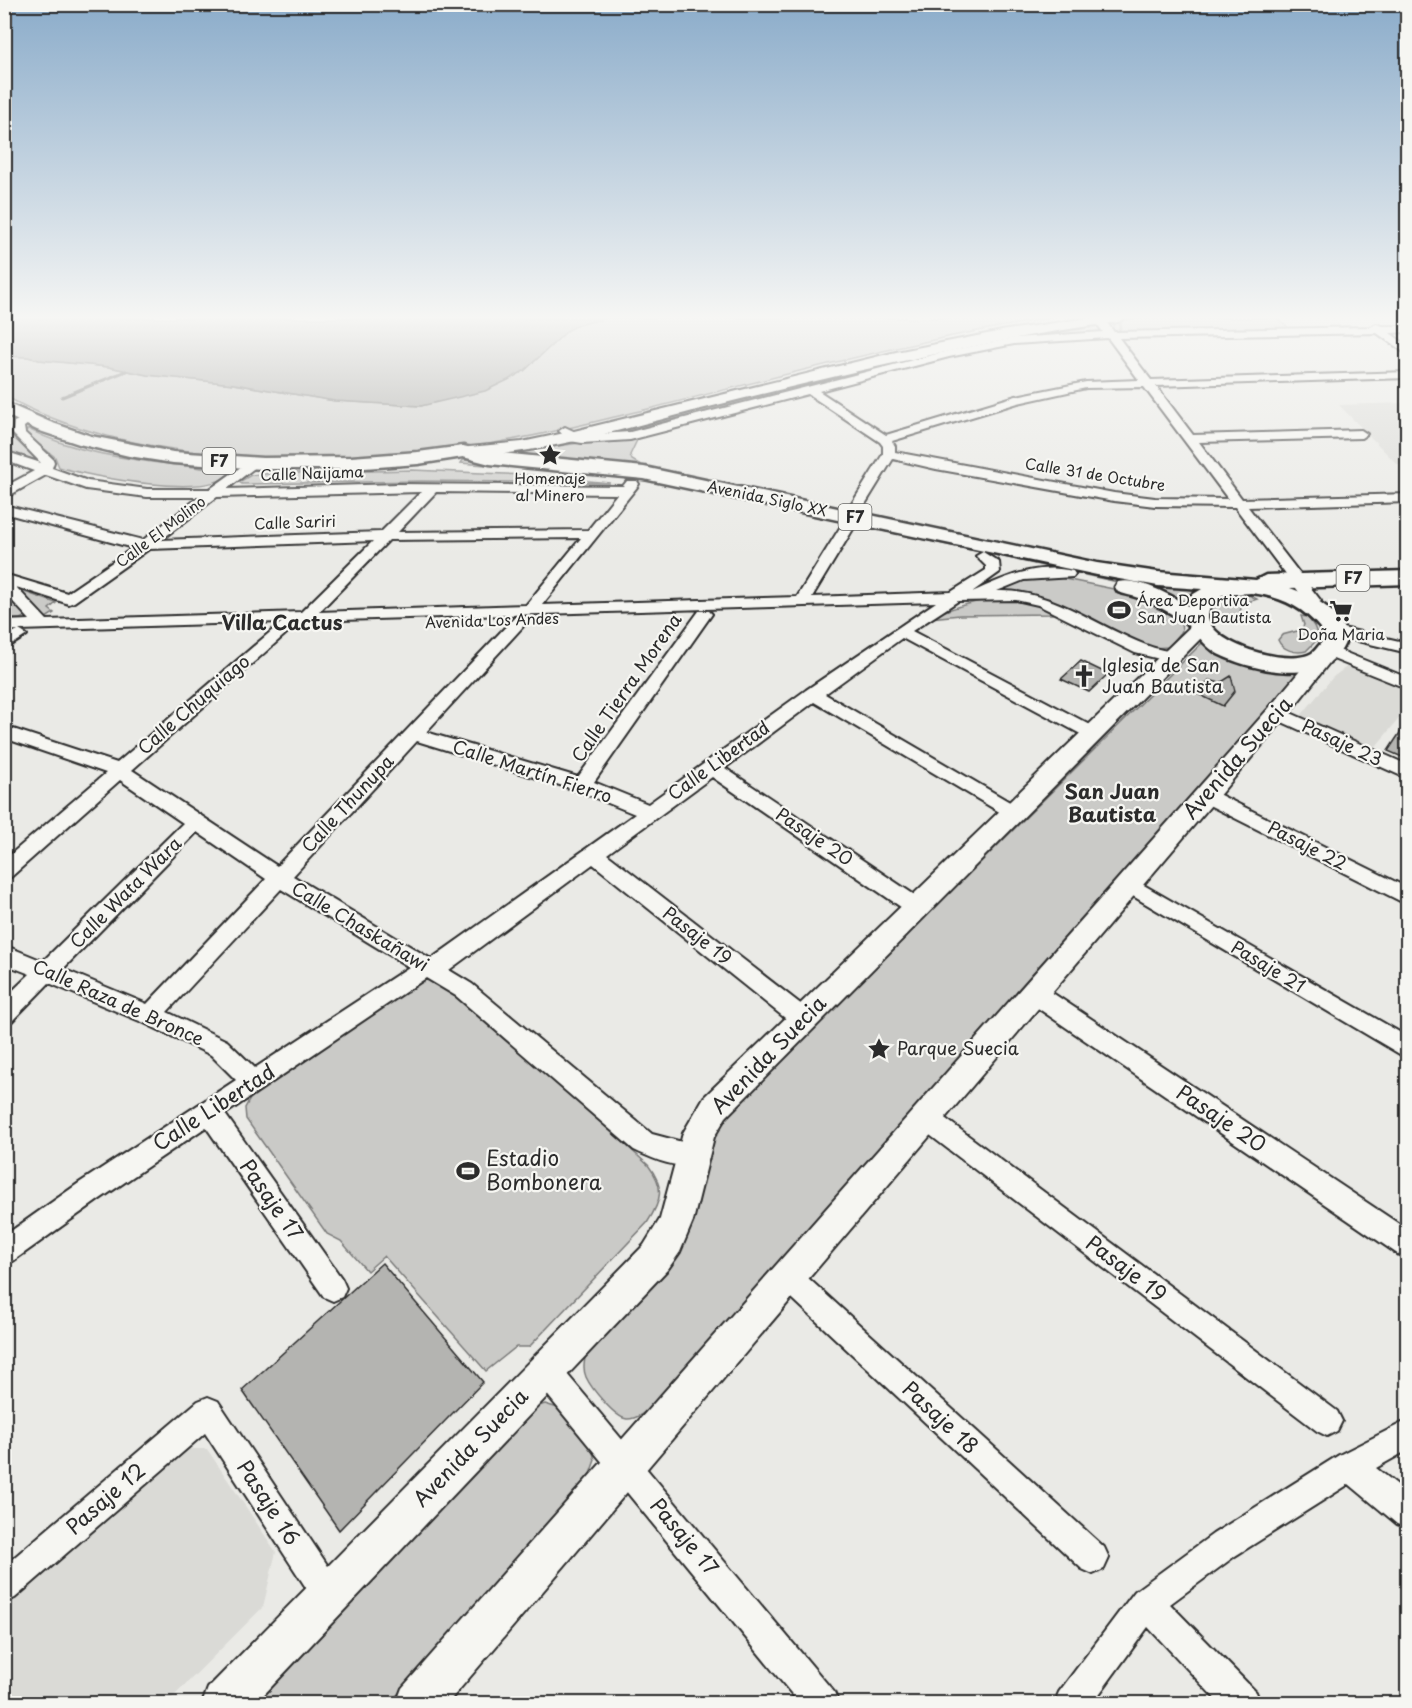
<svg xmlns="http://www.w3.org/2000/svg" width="1412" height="1708" font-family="'Playpen Sans',sans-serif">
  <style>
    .built { fill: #dadad6 }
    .green { fill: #cacac7; stroke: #7a7a79; stroke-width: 1.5 }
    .water { fill: #a1a19e; stroke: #727270; stroke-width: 1.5 }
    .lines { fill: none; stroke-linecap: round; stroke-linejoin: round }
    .stream { stroke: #727270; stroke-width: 3 }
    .building { fill: #b4b4b1; stroke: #2b2b2b; stroke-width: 1.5 }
    .minor-casing { stroke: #2b2b2b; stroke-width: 4 }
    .major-casing { stroke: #2b2b2b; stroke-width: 4 }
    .highway-casing { stroke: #2b2b2b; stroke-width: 5 }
    .minor { fill: #f6f6f2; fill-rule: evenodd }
    .major { fill: #f6f6f2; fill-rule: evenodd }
    .highway { fill: #f6f6f2; fill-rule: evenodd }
    .labels { text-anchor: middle; stroke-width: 4.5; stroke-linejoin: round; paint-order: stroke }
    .far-street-label { font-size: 15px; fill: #2b2b2b; stroke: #f6f6f2 }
    .far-poi-label { font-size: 15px; fill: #2b2b2b; stroke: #f6f6f2 }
    .shield { fill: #f6f6f2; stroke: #686867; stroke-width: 1.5 }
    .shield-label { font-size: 16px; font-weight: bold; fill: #2b2b2b }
    .poi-label { font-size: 18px; fill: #2b2b2b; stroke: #f6f6f2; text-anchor: start }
    .street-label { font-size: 18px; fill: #2b2b2b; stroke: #f6f6f2 }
    .neighbourhood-label { font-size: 20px; font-weight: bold; fill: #2b2b2b; stroke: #f6f6f2 }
    .near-street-label { font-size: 21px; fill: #2b2b2b; stroke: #f6f6f2 }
    .near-poi-label { font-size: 21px; fill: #2b2b2b; stroke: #f6f6f2; text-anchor: start }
  </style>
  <rect width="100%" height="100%" fill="#eaeae6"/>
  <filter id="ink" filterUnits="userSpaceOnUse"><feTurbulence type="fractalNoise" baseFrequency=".0167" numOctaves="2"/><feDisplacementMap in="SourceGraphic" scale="12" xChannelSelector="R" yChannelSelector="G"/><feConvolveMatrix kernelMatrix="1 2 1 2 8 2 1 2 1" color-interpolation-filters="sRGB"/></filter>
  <g filter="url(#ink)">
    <!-- built -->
    <path class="built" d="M1407 403V464H1397L1339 405Z
      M1349 665 1407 691V709L1372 751 1299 718 1333 677Z
      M182 1449H207L276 1552 263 1607 167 1703H5L4 1606Z"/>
    <!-- green -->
    <path class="green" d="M607 318H1052C916 339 782 376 648 409 604 419 561 431 516 439 419 458 315 463 216 454 142 447 70 432 5 396V356L28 357 39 360 109 367 147 375 234 384 335 401 421 406 524 371 568 330 578 325Z
      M1143 318H1276L1289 328 1116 333 1112 328 1118 321Z
      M1095 325 1104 333 1027 337 630 434H599L967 344Z
      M4 419 15 439 38 461 5 450Z
      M28 429C92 461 160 461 229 472 214 501 87 476 59 467L55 457 24 433Z
      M639 436 630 455 632 460 641 465 638 470 501 454 587 442H614Z
      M463 460 620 473 1202 586 1188 595 1183 608 1127 584 662 483 572 472 461 463Z
      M412 470 526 475 610 483 421 481 242 484 239 482 251 475 261 474Z
      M1055 577 1128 592 1174 613 1181 623 1182 631 1169 647 1152 648 1037 597 995 591 1019 579Z
      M19 590 56 603 49 609 54 613 46 618Z
      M4 591 28 615 20 619H5Z
      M1249 595 1257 599 1242 604 1238 621 1225 622 1213 615 1212 608C1221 596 1235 595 1249 595Z
      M998 598 1028 601 1056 610 1052 614 960 615 930 618C945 609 980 600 998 598Z
      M1301 616 1307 617C1313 624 1318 630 1317 640L1306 651C1296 654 1282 650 1278 640L1282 635 1301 630 1304 625Z
      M1202 643 1243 664 1279 671H1302L661 1396C651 1405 642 1419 627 1419 615 1418 591 1388 586 1377 582 1368 585 1358 587 1350L730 1110Z
      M425 977 464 998 648 1165C665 1187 662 1200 647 1223L529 1347H516L486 1371 384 1256 367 1271 341 1241 327 1234 246 1119 245 1108 251 1097Z
      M545 1404 561 1409 590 1441 595 1460 590 1474 581 1487 390 1703 251 1704 536 1407Z"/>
    <!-- water -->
    <path class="water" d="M5 318H607L578 325 568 330 524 371 508 380 485 391 421 406 335 401 234 384 147 375 109 367 39 360 28 357 5 356Z"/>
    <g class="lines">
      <!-- stream -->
      <path class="stream" d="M1119 332 1121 322
        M1035 335 1090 327
        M62 397 126 371
        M613 434 896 362"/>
    </g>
    <!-- building -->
    <path class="building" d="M1081 661 1108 674 1089 692 1061 679Z
      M1231 676 1235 691 1223 706 1198 694 1209 680 1220 683Z
      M1407 722V759L1388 751Z
      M382 1263 483 1382 339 1530 242 1390Z"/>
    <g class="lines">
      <!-- minor casing -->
      <g class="minor-casing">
        <path id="minor" d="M1093 318H1103L1114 332 1371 327 1376 324 1382 326H1408V332L1390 333 1408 346V355L1377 333 1119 338 1151 380 1408 372V378L1156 386 1193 435 1361 430 1367 434 1361 438 1199 442 1242 499 1408 494V502L1248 507 1321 601 1313 606 1308 604 1235 507 1155 506 1114 501 936 469 893 459 856 519H846L844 516 883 454V446L880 442 808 394 630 440 582 443 570 441 559 431 565 427 582 435 630 432 948 351 1014 338 1103 332ZM1108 338 1139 380 1086 382 1016 396 886 435 819 391 949 357 1014 344ZM1144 387 1228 499 1155 498 1114 493 895 452V446L892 441 1018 403 1086 388Z
          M29 415 35 419 24 427 25 433 53 459 54 462 52 468 88 481 147 489H210L252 459 257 460 258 463 257 466 227 489 398 484 623 486 627 481H637L639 484 637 487 542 605 797 597 841 526 848 522 855 526 812 597 951 592 986 570V566L976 556 983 552 999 562 1000 572 972 592C1004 578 1036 562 1073 571L1075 574 1073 577 1024 580 997 591C1052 589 1096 626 1146 645 1156 649 1167 651 1178 653L1180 657 1172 662 1135 653 1038 605 1016 600 958 601 912 631 1100 730 1103 734 1100 738H1088L902 638 825 694 1020 808 1022 813 1020 818 1013 820 814 702 725 768 925 902 928 908 925 914 918 916 911 914 712 777 607 854 811 1012 814 1019 811 1026 803 1029 795 1026 593 864 449 970 472 984 652 1134 701 1147 704 1155 701 1163C680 1171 653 1159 634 1150L456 996 426 978 225 1114 342 1279 346 1288 342 1297 333 1301 324 1297 206 1127 97 1201 13 1261 4 1265V1236L79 1183 236 1080 211 1055 142 1022 49 983 12 1021 4 1023V999L30 974 4 964V945L43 961 183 823 120 780 11 877 4 879V860L106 773 4 738V726L117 763 282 622 19 630 27 635 4 650V637L18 630 4 631V621L30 620 4 592V574L67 593 133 548 4 513V505L143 540 199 497H147L86 489 46 475 12 494H4V487L34 471 4 460V451L41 463 13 434 14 422ZM421 492 381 532 161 540 217 497ZM436 492 617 494 588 530 398 532ZM581 538 526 605 319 612 389 540ZM373 541 301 612 47 620 16 587 69 604 74 602 149 549ZM936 602 806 690 648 804 594 782 712 614 709 611H699L578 777 426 732 529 620 527 617H515L277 866 132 770 289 631 308 621ZM417 741 576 790 635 814 431 959 293 876ZM197 832 266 879 147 1004 63 969ZM281 889 409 967 255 1068 227 1041 167 1012Z
          M1334 626 1408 643V653L1328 634 1326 631 1328 628Z
          M1329 646 1408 678V689L1323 655 1321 651Z
          M1277 707 1408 765V779L1271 717 1268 713 1271 709Z
          M1206 788 1408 888V905L1199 800 1197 795 1199 790Z
          M1128 876 1408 1037V1059L1121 889 1118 884 1121 879Z
          M1034 984 1042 986 1408 1230V1259L1399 1255 1026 1000 1023 993 1026 986Z
          M926 1107 934 1110 1337 1411 1342 1421 1337 1431 1327 1436 1317 1431 918 1126 914 1118 918 1110Z
          M788 1264 797 1268 1104 1547 1109 1558 1104 1569 1093 1574 1082 1569 779 1286 775 1277 779 1268Z
          M546 1357 556 1361 834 1692 839 1704H800L536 1381 532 1371 536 1361Z
          M208 1397 218 1401 340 1584 345 1595 340 1606 329 1611 318 1606 205 1433 15 1598 4 1603V1566L198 1401Z
          M1408 1420V1450L1376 1468 1408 1493V1528L1397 1524 1349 1484 1235 1556 1170 1604 1256 1692 1261 1704H1220L1148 1627 1092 1704H1054L1059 1692 1135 1591 1213 1534 1339 1455Z"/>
      </g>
      <!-- major casing -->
      <g class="major-casing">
        <path id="major" d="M1088 318H1125L1118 322C981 340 847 373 713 406 632 426 552 452 469 457L461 452 469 447 522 442 574 431 896 352 1007 330Z
          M1201 621 1208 623 1211 627 1208 631 726 1117 714 1137 693 1221 680 1252 668 1269 255 1704H202L208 1688 644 1245 660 1219 683 1133 704 1097 1194 623Z
          M1326 646 1333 648 1337 653 1285 718 447 1704H396L402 1688 1269 708 1319 648Z"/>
      </g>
      <!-- highway casing -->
      <g class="highway-casing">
        <path id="highway" d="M4 402 50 422 91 436 173 452 263 458 351 457 418 452 463 446 490 452 644 467 1097 563 1158 572 1256 580 1266 575 1408 571V584L1290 588C1311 595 1346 613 1346 640 1329 689 1252 671 1218 654 1206 647 1200 638 1192 629 1184 620 1168 612 1157 606 1146 599 1131 596 1118 592L1115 587 1118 582C1138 577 1171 595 1188 606L1192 595 1202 589 1158 586 1097 575 644 479 490 464 463 457 418 464 351 469H263L173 463 129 456 79 444 37 430 4 414ZM1251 593C1279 596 1302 606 1320 628L1322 642C1319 645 1316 650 1312 653 1290 667 1212 646 1208 617 1208 613 1210 607 1211 603L1222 595Z"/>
      </g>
      <!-- minor -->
      <use href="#minor" class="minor"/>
      <!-- major -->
      <use href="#major" class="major"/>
      <!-- highway -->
      <use href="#highway" class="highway"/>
    </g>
  </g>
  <!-- sky -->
  <linearGradient id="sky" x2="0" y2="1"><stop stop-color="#8bacca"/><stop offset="0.57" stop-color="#f6f6f4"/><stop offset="1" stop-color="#f6f6f4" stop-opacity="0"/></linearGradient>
  <rect width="1412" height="557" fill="url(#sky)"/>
  <!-- icons -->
  <defs>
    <g id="sight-bare" transform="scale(1.8)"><path d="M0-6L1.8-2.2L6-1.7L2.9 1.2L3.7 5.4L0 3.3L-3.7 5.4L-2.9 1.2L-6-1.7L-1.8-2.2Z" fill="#2b2b2b" stroke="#f6f6f2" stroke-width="2.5" paint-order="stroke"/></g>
    <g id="stadium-bare" transform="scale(1.8)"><path d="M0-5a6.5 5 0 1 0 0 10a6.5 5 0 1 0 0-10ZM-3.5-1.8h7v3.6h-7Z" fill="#2b2b2b" stroke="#f6f6f2" stroke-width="2.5" paint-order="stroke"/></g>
    <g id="supermarket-bare" transform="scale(1.8)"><path d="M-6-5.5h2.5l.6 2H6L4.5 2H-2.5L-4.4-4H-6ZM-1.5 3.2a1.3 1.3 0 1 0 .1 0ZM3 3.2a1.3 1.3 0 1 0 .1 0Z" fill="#2b2b2b" stroke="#f6f6f2" stroke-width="2.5" paint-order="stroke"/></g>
    <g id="church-bare" transform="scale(1.8)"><path d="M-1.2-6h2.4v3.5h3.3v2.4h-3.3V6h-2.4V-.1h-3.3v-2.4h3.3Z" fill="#2b2b2b" stroke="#f6f6f2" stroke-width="2.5" paint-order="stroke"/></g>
  </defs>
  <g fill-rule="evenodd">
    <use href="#sight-bare" x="550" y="455"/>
    <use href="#stadium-bare" x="1119" y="610"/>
    <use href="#supermarket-bare" x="1341" y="611"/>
    <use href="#church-bare" x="1084" y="676"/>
    <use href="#sight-bare" x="879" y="1049"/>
    <use href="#stadium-bare" x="468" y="1171"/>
  </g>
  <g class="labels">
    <!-- far-street labels -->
    <g class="far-street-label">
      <text transform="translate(312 474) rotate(-2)" y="5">Calle Naijama</text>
      <text transform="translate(1095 475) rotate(9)" y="5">Calle 31 de Octubre</text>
      <text transform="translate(767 499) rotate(12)" y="5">Avenida Siglo XX</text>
      <text transform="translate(295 523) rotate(-2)" y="5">Calle Sariri</text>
      <text transform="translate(161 532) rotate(-37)" y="5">Calle El Molino</text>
      <text transform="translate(492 621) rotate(-2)" y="5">Avenida Los Andes</text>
    </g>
    <!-- far-poi labels -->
    <g class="far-poi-label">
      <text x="550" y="484">Homenaje<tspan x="550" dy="17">al Minero</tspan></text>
      <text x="1137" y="606" text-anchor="start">Área Deportiva<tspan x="1137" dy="17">San Juan Bautista</tspan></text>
      <text x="1341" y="640">Doña Maria</text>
    </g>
    <!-- shield labels -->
    <g class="shield">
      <rect x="202.5" y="448" width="33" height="26" rx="4.5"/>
      <rect x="838.5" y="504" width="33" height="26" rx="4.5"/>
      <rect x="1336.5" y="565" width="33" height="26" rx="4.5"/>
    </g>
    <g class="shield-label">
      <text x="219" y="467">F7</text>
      <text x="855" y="523">F7</text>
      <text x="1353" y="584">F7</text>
    </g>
    <!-- poi labels -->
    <g class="poi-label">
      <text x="1102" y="672">Iglesia de San<tspan x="1102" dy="21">Juan Bautista</tspan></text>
      <text x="897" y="1055">Parque Suecia</text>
    </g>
    <!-- street labels -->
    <g class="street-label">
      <text transform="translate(627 688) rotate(-55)" y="6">Calle Tierra Morena</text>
      <text transform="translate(194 705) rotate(-41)" y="6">Calle Chuquiago</text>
      <text transform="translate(1342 743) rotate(25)" y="6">Pasaje 23</text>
      <text transform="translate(719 761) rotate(-36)" y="6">Calle Libertad</text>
      <text transform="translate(532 772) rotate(18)" y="6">Calle Martín Fierro</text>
      <text transform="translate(348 804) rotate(-47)" y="6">Calle Thunupa</text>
      <text transform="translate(814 837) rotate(34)" y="6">Pasaje 20</text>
      <text transform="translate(1307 846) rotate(27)" y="6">Pasaje 22</text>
      <text transform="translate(126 893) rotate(-45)" y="6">Calle Wata Wara</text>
      <text transform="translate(360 927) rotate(31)" y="6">Calle Chaskañawi</text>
      <text transform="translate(697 936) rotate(38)" y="6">Pasaje 19</text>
      <text transform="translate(1268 967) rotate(31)" y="6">Pasaje 21</text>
      <text transform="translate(118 1003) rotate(24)" y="6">Calle Raza de Bronce</text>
    </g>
    <!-- neighbourhood labels -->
    <g class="neighbourhood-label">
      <text x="282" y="630">Villa Cactus</text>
      <text x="1112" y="799">San Juan<tspan x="1112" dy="23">Bautista</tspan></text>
    </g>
    <!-- near-street labels -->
    <g class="near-street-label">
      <text transform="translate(1238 758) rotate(-49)" y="7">Avenida Suecia</text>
      <text transform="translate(769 1055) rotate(-46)" y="7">Avenida Suecia</text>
      <text transform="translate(214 1108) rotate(-33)" y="7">Calle Libertad</text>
      <text transform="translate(1221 1119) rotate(34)" y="7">Pasaje 20</text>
      <text transform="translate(271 1200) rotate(55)" y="7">Pasaje 17</text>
      <text transform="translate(1126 1269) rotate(37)" y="7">Pasaje 19</text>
      <text transform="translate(940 1418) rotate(43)" y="7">Pasaje 18</text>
      <text transform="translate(471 1448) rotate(-46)" y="7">Avenida Suecia</text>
      <text transform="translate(106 1499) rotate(-41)" y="7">Pasaje 12</text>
      <text transform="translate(268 1503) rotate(57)" y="7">Pasaje 16</text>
      <text transform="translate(684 1537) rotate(50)" y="7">Pasaje 17</text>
    </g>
    <!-- near-poi labels -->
    <g class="near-poi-label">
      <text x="486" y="1166">Estadio<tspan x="486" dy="24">Bombonera</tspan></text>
    </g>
  </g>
  <!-- margin -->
  <rect width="1412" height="1708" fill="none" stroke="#f6f6f2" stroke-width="24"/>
  <rect x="12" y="12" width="1388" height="1684" fill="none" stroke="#2b2b2b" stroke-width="2" filter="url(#ink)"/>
</svg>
